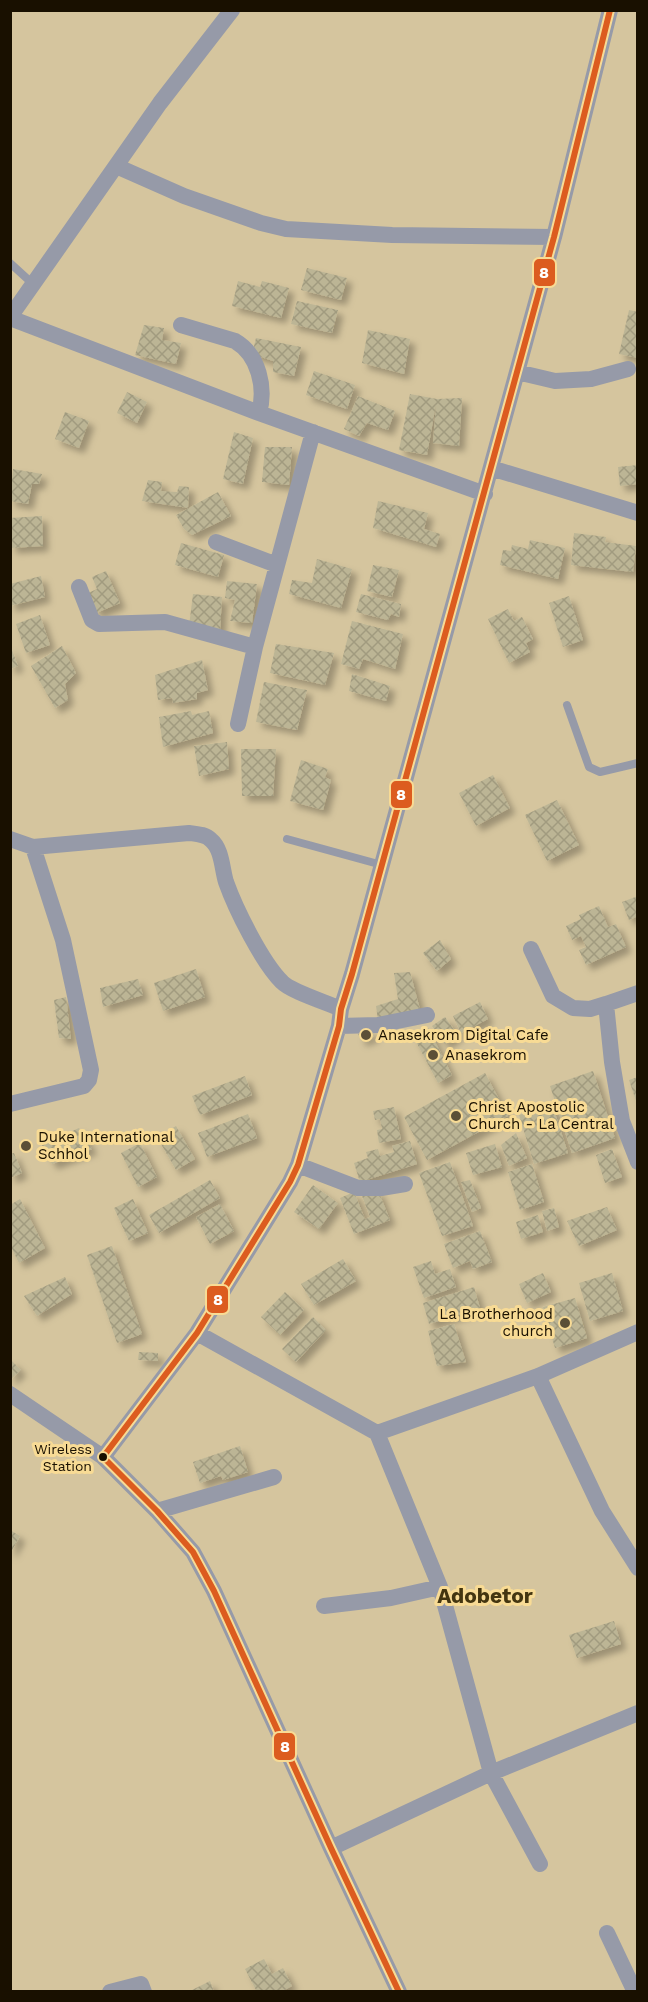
<svg xmlns="http://www.w3.org/2000/svg" width="648" height="2002" font-family="'Work Sans',sans-serif">
  <style>
    .building { fill: url(#building-cross-hatch); filter: url(#shadow) }
    .lines { fill: none; stroke-linecap: round; stroke-linejoin: round }
    .service { stroke: #969aa8; stroke-width: 8 }
    .minor { stroke: #969aa8; stroke-width: 16 }
    .bus-1-casing { stroke: #f8db95; stroke-width: 10 }
    .bus-1 { stroke: #dc5c1f; stroke-width: 6 }
    .poi-dot { fill: #5b4f37; stroke: #f8db95; stroke-width: 2 }
    .bus-dot { fill: #191000; stroke: #f8db95; stroke-width: 2 }
    .labels { text-anchor: middle; stroke-width: 6; stroke-linejoin: round; paint-order: stroke }
    .bus-label { font-size: 14px; fill: #191000; stroke: #f8db95; text-anchor: end }
    .poi-label { font-size: 15px; fill: #191000; stroke: #f8db95; text-anchor: start }
    .district-label { font-size: 21px; font-weight: bold; fill: #433510; stroke: #f8db95 }
    .line-badge { stroke: #f8db95; stroke-width: 2 }
    .badge-label { font-size: 16px; text-anchor: middle; font-weight: bold; fill: #fff }
  </style>
  <defs>
    <pattern id="building-cross-hatch" width="8" height="8" patternUnits="userSpaceOnUse" patternTransform="scale(1.5)"><rect width="8" height="8" fill="#bcb595"/><path d="M0 0l8 8M0 8l8-8" fill="none" stroke="#a19b7f"/></pattern>
    <filter id="shadow"><feDropShadow dx="5.5" dy="5.5" stdDeviation="3" flood-color="#0004"/></filter>
  </defs>
  <rect width="100%" height="100%" fill="#d5c59e"/>
  <!-- building -->
  <path class="building" d="M307 268 347 278 341 300 301 290Z
    M238 281 260 287 262 281 289 288 281 318 232 306Z
    M297 301 338 310 332 333 291 324Z
    M629 310 638 312V358L619 354Z
    M144 325 164 328 162 340 181 343 176 364 135 355Z
    M368 330 410 339 404 374 362 363Z
    M256 338 301 347 294 376 273 372V361L252 354Z
    M314 371 355 385 347 409 306 395Z
    M127 392 147 402 137 423 117 413Z
    M410 394 437 399 462 398 459 446 433 443 436 404 427 455 399 450Z
    M358 396 395 411 388 430 367 423 359 436 344 429Z
    M65 412 89 421 79 448 55 439Z
    M234 432 253 438 243 484 223 479Z
    M265 447H292L289 485 262 482Z
    M638 465V484L620 486 618 467Z
    M13 469 42 474 39 484H32L28 504 10 501Z
    M148 480 162 482 161 491 177 492 179 486 189 487 188 508 142 501Z
    M218 492 231 516 192 535 184 529 176 515Z
    M378 501 428 513 424 529 440 534 436 547 373 528Z
    M42 516 43 546 11 548 10 518Z
    M574 533 606 537 605 542 636 546 633 572 571 565Z
    M530 540 565 548 558 579 500 565 503 550 511 551 512 545 528 549Z
    M181 543 224 555 218 577 175 565Z
    M317 559 352 569 341 608 289 594 292 580 312 583Z
    M373 565 399 570 392 597 367 591Z
    M106 571 120 603 96 613 88 593 97 589 92 577Z
    M41 576 45 597 10 606V584Z
    M227 581 257 584 252 623 230 621 235 600 225 598Z
    M193 594 222 597 220 631 189 626Z
    M361 594 401 604 399 617 391 614 388 620 356 612Z
    M569 596 583 640 563 647 549 603Z
    M508 609 514 621 522 617 533 639 526 643 530 652 509 663 488 619Z
    M40 615 50 645 26 653 16 624Z
    M352 621 403 634 395 669 363 659 359 669 341 664Z
    M276 644 334 653 325 685 270 673Z
    M10 645 18 666 10 669Z
    M62 646 76 673 65 684 68 700 55 708 31 666Z
    M202 660 208 690 197 693V699L173 703 172 698 158 700 155 675Z
    M352 674 390 686 386 701 349 691Z
    M264 682 307 690 297 730 256 722Z
    M191 711 192 715 209 711 213 733 163 747 159 717Z
    M227 742 229 769 199 776 194 746Z
    M241 749H276L273 796H242Z
    M301 760 328 769 325 777 331 780 323 810 290 801Z
    M493 775 510 808 476 826 459 793Z
    M557 800 579 845 547 861 525 815Z
    M638 896V916L629 920 622 902Z
    M599 906 608 927 616 924 626 947 586 965 579 950 586 947 581 936 572 940 566 926 581 919 579 915Z
    M440 940 451 959 437 971 423 953Z
    M196 969 205 997 163 1011 154 983Z
    M410 972 421 1013 378 1020 376 1006 398 999 394 973Z
    M138 979 143 995 103 1007 100 988Z
    M66 997 71 1039 59 1038 54 1000Z
    M480 1002 488 1019 461 1033 453 1016Z
    M445 1017 458 1035 445 1044 432 1026Z
    M428 1028 452 1075 438 1083 413 1036Z
    M371 1030 374 1036 361 1041 358 1034Z
    M593 1071 615 1138 572 1153 550 1086Z
    M485 1073 508 1116 427 1160 404 1117Z
    M245 1076 252 1095 200 1115 192 1096Z
    M638 1077V1104H637L629 1080Z
    M552 1104 568 1153 534 1164 519 1115Z
    M394 1107 401 1139 379 1143 377 1130 382 1129 380 1119 375 1120 373 1111Z
    M248 1114 257 1138 207 1157 198 1133Z
    M176 1126 195 1159 176 1170 157 1137Z
    M79 1128 92 1149 52 1164 42 1145Z
    M516 1133 527 1158 509 1166 501 1145Z
    M410 1141 417 1164 360 1182 354 1163 368 1158 366 1152 378 1149 380 1156 394 1152 392 1146Z
    M140 1143 157 1177 138 1187 121 1153Z
    M495 1144 502 1167 473 1175 466 1153Z
    M612 1149 622 1177 605 1183 596 1155Z
    M14 1153 22 1173 10 1178V1154Z
    M450 1162 473 1226 442 1236 419 1173Z
    M532 1164 544 1202 520 1210 508 1172Z
    M210 1180 220 1198 159 1233 149 1215Z
    M470 1180 481 1208 472 1212 461 1182Z
    M313 1185 338 1203 319 1229 294 1212Z
    M378 1190 390 1220 354 1234 340 1198 354 1192 365 1219 370 1217 362 1196Z
    M20 1199 45 1248 19 1263 10 1245V1205Z
    M133 1199 148 1233 129 1241 114 1208Z
    M220 1204 234 1231 210 1244 196 1217Z
    M607 1207 617 1230 579 1246 567 1221Z
    M554 1208 559 1227 547 1231 542 1211Z
    M538 1215 543 1232 521 1239 516 1222Z
    M480 1231 492 1262 473 1269 470 1261 453 1268 444 1244Z
    M112 1246 142 1334 117 1343 87 1255Z
    M343 1259 356 1281 314 1305 301 1284Z
    M431 1261 435 1274 450 1269 456 1287 424 1298 413 1267Z
    M543 1273 551 1292 527 1303 519 1284Z
    M612 1273 623 1311 590 1321 579 1283Z
    M65 1277 72 1294 37 1316 24 1296Z
    M474 1287 480 1308 429 1324 423 1303Z
    M285 1292 304 1310 280 1335 261 1317Z
    M575 1298 587 1338 555 1348 543 1307Z
    M313 1317 326 1330 296 1362 282 1349Z
    M454 1324 466 1362 437 1366 428 1331Z
    M139 1352 158 1353V1361L138 1360Z
    M10 1359 21 1370 10 1380Z
    M240 1446 248 1472 223 1480 221 1476 200 1483 193 1462Z
    M10 1530 20 1536 10 1554Z
    M614 1621 621 1644 577 1658 569 1635Z
    M264 1959 272 1974 283 1968 292 1986 281 1992H257L245 1969Z
    M210 1981 214 1992H188Z"/>
  <g class="lines">
    <!-- service -->
    <path class="service" d="M10 263 33 284
      M567 705 589 767 600 772 638 763
      M287 839 382 865"/>
    <!-- minor -->
    <path class="minor" d="M116 166 184 196 261 223 286 229 392 235 554 237
      M10 317 160 103 232 10
      M10 318 259 413 485 494
      M181 325 235 341C259 355 266 388 259 413
      M517 372 555 381 591 379 628 369
      M491 468 638 513
      M216 542 277 565
      M79 587 92 620 99 624 165 622 255 647 313 432
      M238 724 255 647
      M10 839 33 847 189 833C197 834 205 834 211 840 222 849 222 869 226 882 236 910 262 962 282 982 290 991 328 1003 341 1009
      M531 949 553 996 573 1008 590 1009 606 1004
      M638 993 606 1004 612 1062 622 1121 638 1162
      M339 1026 378 1025 427 1015
      M10 1104 84 1086 89 1080 91 1070 63 940 33 847
      M298 1165 358 1188H381L405 1184
      M197 1333 377 1433 440 1587 491 1773 540 1864
      M538 1376 602 1511 638 1568
      M10 1394 103 1457
      M377 1433 538 1376 638 1332
      M157 1511 274 1477
      M324 1606 391 1598 440 1587
      M331 1848 491 1773 638 1713
      M607 1933 635 1992
      M110 1992 141 1984 144 1992
      M399 1992 331 1848 214 1591 193 1552 157 1511 103 1457 197 1333 290 1182 298 1165 339 1026 341 1009 352 974 554 237 610 10"/>
    <!-- bus-1 casing -->
    <g class="bus-1-casing">
      <path id="bus-1" d="M399 1992 331 1848 214 1591 193 1552 157 1511 103 1457 197 1333 290 1182 298 1165 339 1026 341 1009 352 974 554 237 610 10"/>
    </g>
    <!-- bus-1 -->
    <use href="#bus-1" class="bus-1"/>
  </g>
  <!-- markers -->
  <g class="poi-dot">
    <circle cx="366" cy="1035" r="6"/>
    <circle cx="433" cy="1055" r="6"/>
    <circle cx="456" cy="1116" r="6"/>
    <circle cx="26" cy="1146" r="6"/>
    <circle cx="565" cy="1323" r="6"/>
  </g>
  <circle class="bus-dot" cx="103" cy="1457" r="5"/>
  <g class="labels">
    <!-- bus labels -->
    <g class="bus-label">
      <text x="92" y="1454">Wireless<tspan x="92" dy="17">Station</tspan></text>
    </g>
    <!-- poi labels -->
    <g class="poi-label">
      <text x="378" y="1040">Anasekrom Digital Cafe</text>
      <text x="445" y="1060">Anasekrom</text>
      <text x="468" y="1112">Christ Apostolic<tspan x="468" dy="17">Church - La Central</tspan></text>
      <text x="38" y="1142">Duke International<tspan x="38" dy="17">Schhol</tspan></text>
      <text x="553" y="1319" text-anchor="end">La Brotherhood<tspan x="553" dy="17">church</tspan></text>
    </g>
    <!-- district labels -->
    <g class="district-label">
      <text x="485" y="1603">Adobetor</text>
    </g>
  </g>
  <g class="line-badge">
    <rect x="533" y="258" width="23" height="29" rx="6" fill="#dc5c1f"/>
    <rect x="390" y="780" width="23" height="29" rx="6" fill="#dc5c1f"/>
    <rect x="206" y="1285" width="23" height="29" rx="6" fill="#dc5c1f"/>
    <rect x="273" y="1732" width="23" height="29" rx="6" fill="#dc5c1f"/>
  </g>
  <g class="badge-label">
    <text x="544" y="278">8</text>
    <text x="401" y="800">8</text>
    <text x="218" y="1305">8</text>
    <text x="285" y="1752">8</text>
  </g>
  <!-- border -->
  <rect width="648" height="2002" fill="none" stroke="#191000" stroke-width="24"/>
</svg>
